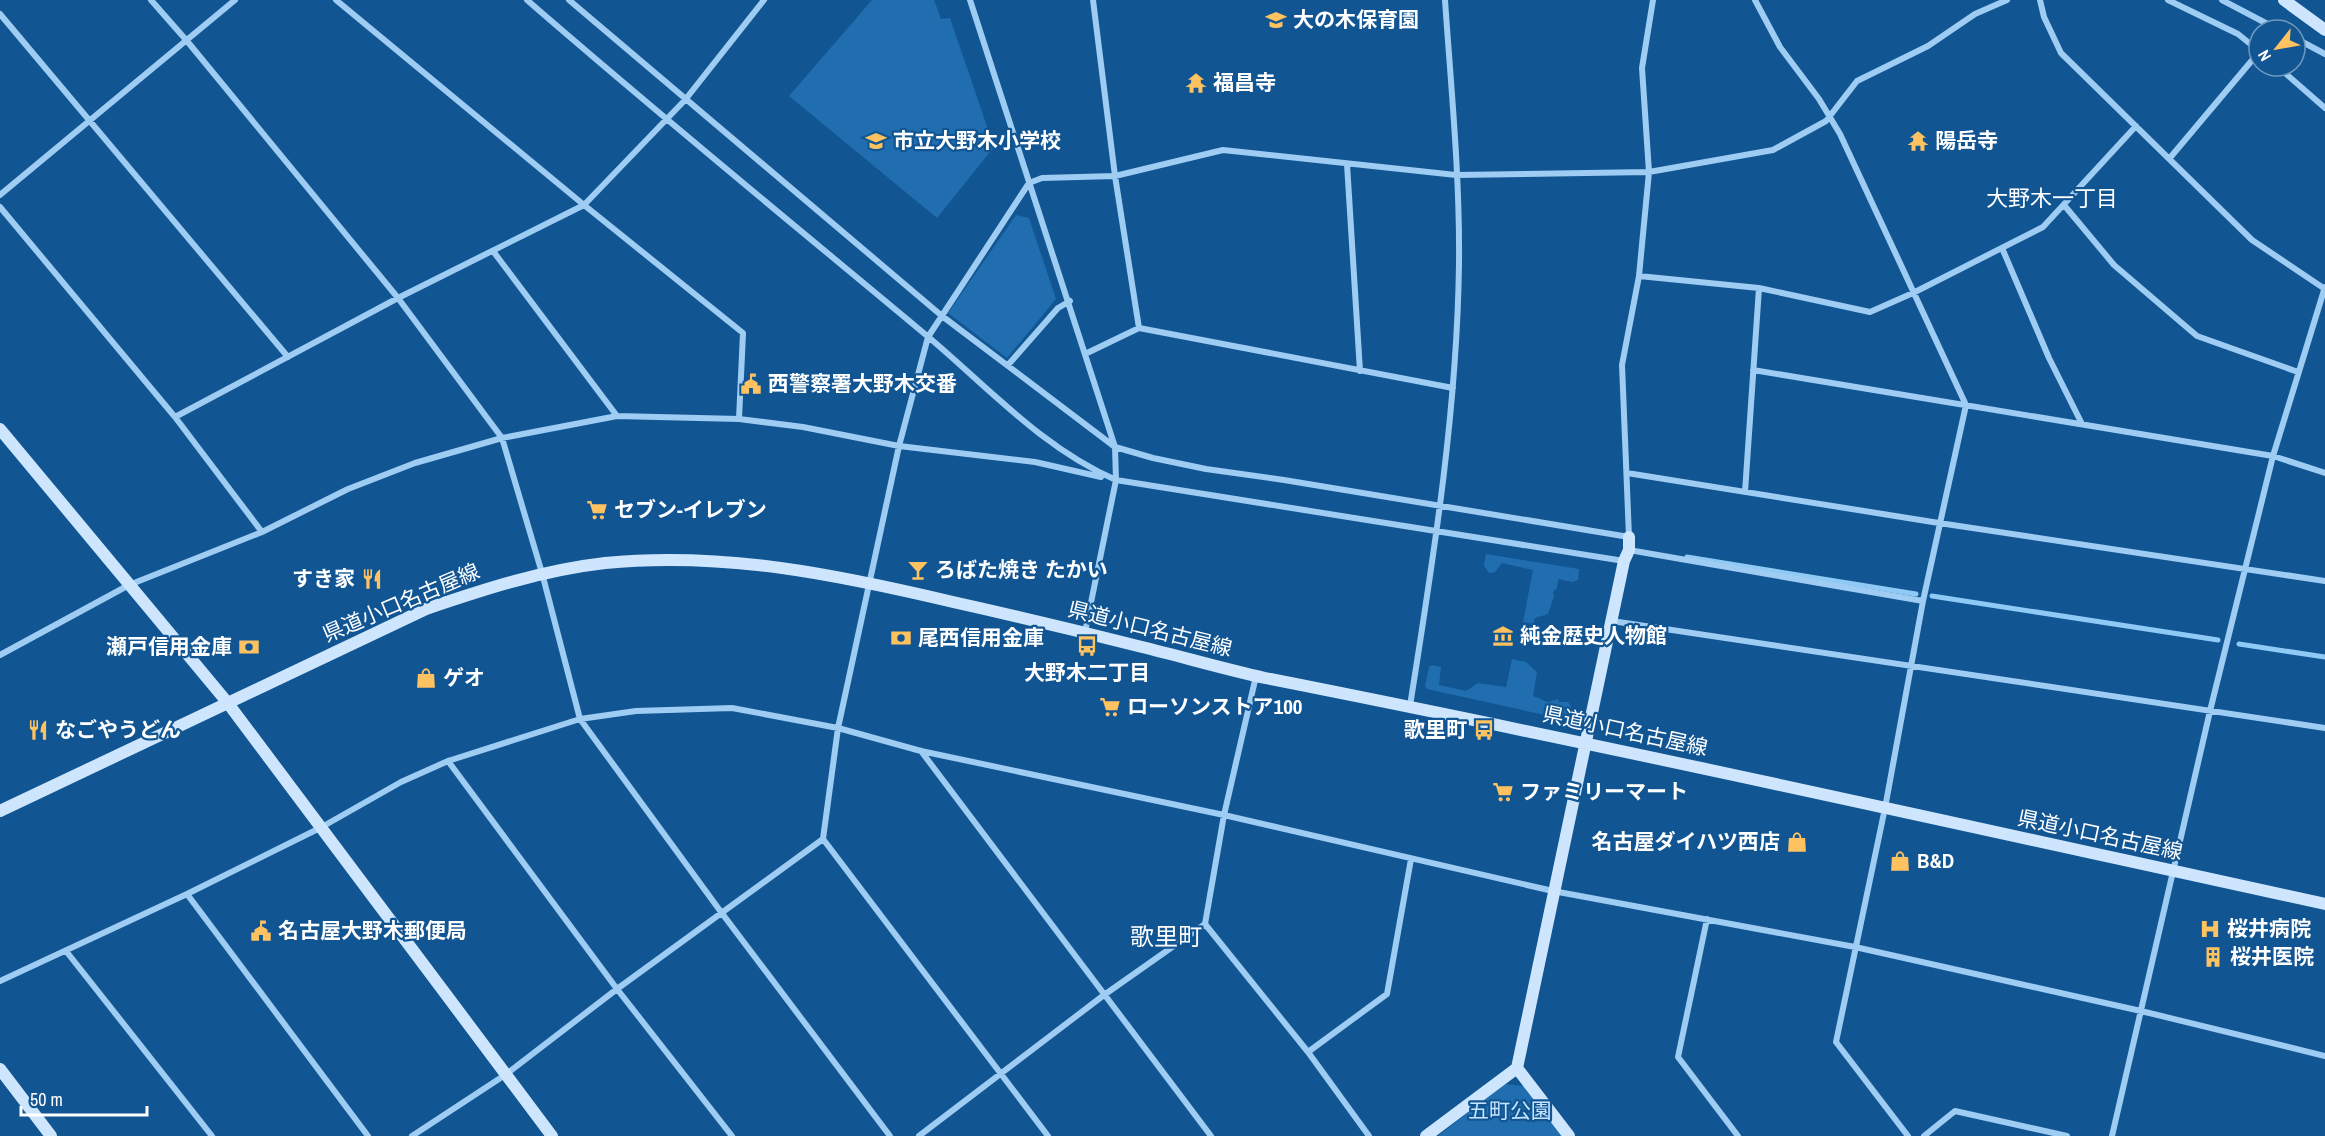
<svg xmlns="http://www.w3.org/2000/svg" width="2325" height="1136" font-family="'Archivo Narrow','Noto Sans JP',sans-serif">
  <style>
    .green { fill: #206eb0 }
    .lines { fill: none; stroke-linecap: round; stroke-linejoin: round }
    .stream { stroke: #8fc9f6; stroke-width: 5 }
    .street { stroke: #9eccf3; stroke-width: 6 }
    .secondary { stroke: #cde6fd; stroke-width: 12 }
    .labels { text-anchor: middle; stroke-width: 4.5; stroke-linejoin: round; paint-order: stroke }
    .poi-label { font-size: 21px; font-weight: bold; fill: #fff; stroke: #115593; text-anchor: start }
    .street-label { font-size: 21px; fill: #fff; stroke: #115593 }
    .park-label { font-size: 21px; fill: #c5e4fd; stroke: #115593 }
    .neighbourhood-label { font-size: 22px; fill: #fff; stroke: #115593 }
    .quarter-label { font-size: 24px; fill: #fff; stroke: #115593 }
  </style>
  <rect width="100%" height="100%" fill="#115593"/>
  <!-- green -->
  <path class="green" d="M872 0H934L941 19 950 18 994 147 937 218 789 96Z
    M1016 215 1029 218 1056 299 1007 358 948 313Z
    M1486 554 1579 569 1578 580 1572 582 1558 579 1557 588 1553 592 1554 596 1548 614 1535 618 1533 624 1523 622 1533 570 1502 563 1495 572 1489 573 1484 566Z
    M1512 659 1526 662 1537 672 1533 696 1548 702 1558 699 1559 702H1568L1571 706V715L1566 719H1563L1427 689 1425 686 1429 667 1432 665 1441 667 1439 685 1466 691 1478 683 1506 687Z
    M1505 1084 1524 1086 1562 1136H1438Z"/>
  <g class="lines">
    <!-- stream -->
    <path class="stream" d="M1687 557 1916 594
      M1932 596 2218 640
      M2239 644 2325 657"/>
    <!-- street -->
    <path class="street" d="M151 0 187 41 398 298 502 438 542 573 580 719 721 912 890 1136
      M336 0 584 205 743 333 739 419
      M527 0C658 114 793 224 926 335 987 386 1042 448 1116 480L1624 561
      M569 0 942 316 1115 447 1153 458 1206 469 1284 480 1629 537 1622 365 1639 276 1649 172 1642 68 1653 0
      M970 0 1115 447 1116 480 1085 632
      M1093 0 1115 176 1139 328
      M1755 0 1780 47 1819 99 1840 134 1966 405 1923 601 1885 808 1836 1042 1908 1136
      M2040 0 2044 17 2061 53 2252 240 2325 289
      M2168 0 2238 34 2259 51
      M2222 0 2279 30
      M0 14 288 357
      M2295 38 2325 54
      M2277 66 2325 108
      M2169 159 2259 52
      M1347 164 1360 371
      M0 195 235 0
      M2064 205 2114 265 2197 336 2298 372
      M0 207 175 417 262 532
      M2002 248 2049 358 2082 424
      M493 251 617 416
      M1639 276 1759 288 1870 312 1913 293 2043 227 2136 126
      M1085 354 1139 328 1453 388
      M1008 365 1058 308 1070 301
      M1753 370 2273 456 2325 473
      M175 417 398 298 584 205 685 100 764 0
      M1627 473 1939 523 2325 581
      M1745 492 1759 288
      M1629 550 1923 601
      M1612 621 2325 728
      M0 655 129 585 262 532 348 489 415 463 502 438 617 416 739 419 803 427 899 446 1035 462 1101 477
      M1256 676 1224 815 1205 924 1308 1052 1369 1136
      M1410 706C1433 560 1457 413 1459 264 1460 176 1451 87 1445 0
      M921 751 1211 1136
      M448 761 617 989 732 1136
      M823 839 1048 1136
      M187 894 368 1136
      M1707 919 1678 1057 1738 1136
      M66 951 212 1136
      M0 981 187 894 320 828 401 782 448 761 580 719 636 711 732 708 838 728 921 751 1224 815 1553 891 1855 947 2141 1011 2325 1056
      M1308 1052 1387 994 1411 859
      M412 1136 505 1075 617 989 823 839 838 728 899 446 928 337 1029 183 1042 178 1115 176 1223 150 1456 175 1649 172 1773 150 1826 121 1857 81 1928 46 1975 14 2007 0
      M919 1136 1104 995 1205 924
      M1924 1136 1955 1111 2067 1136
      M2112 1136 2210 711 2273 456 2325 287"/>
    <!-- secondary -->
    <path class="secondary" d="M2284 0 2325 30
      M0 429 227 702 552 1136
      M0 811 426 609C485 589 543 570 605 563 723 551 839 575 953 602 1016 616 1079 631 1142 647 1183 657 1224 669 1265 678 1620 748 1972 827 2325 904
      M1517 1068 1569 1136
      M0 1069 51 1136
      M1426 1136 1517 1068 1624 561 1629 550V537"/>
  </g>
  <!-- icons -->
  <defs>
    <g id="school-bare" transform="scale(1.62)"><path d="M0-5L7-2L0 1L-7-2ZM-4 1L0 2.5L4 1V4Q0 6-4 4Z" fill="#ffc260" stroke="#115593" stroke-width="2.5" paint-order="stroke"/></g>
    <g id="temple-bare" transform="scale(1.62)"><path d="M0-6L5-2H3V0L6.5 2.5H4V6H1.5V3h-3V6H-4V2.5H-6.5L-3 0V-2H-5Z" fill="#ffc260" stroke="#115593" stroke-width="2.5" paint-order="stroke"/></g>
    <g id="civic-bare" transform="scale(1.62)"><path d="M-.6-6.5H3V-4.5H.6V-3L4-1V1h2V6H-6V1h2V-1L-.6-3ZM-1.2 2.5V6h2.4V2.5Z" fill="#ffc260" stroke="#115593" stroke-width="2.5" paint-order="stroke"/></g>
    <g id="supermarket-bare" transform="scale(1.62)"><path d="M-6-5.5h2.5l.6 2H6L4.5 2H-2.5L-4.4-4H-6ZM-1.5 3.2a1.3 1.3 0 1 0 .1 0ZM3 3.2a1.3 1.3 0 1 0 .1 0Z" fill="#ffc260" stroke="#115593" stroke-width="2.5" paint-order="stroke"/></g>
    <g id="bar-bare" transform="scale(1.62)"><path d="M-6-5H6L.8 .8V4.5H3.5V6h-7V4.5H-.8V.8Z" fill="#ffc260" stroke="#115593" stroke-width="2.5" paint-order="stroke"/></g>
    <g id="restaurant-bare" transform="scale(1.62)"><path d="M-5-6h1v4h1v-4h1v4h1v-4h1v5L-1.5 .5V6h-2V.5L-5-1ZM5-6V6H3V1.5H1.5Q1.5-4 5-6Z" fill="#ffc260" stroke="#115593" stroke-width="2.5" paint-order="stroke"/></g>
    <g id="museum-bare" transform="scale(1.62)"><path d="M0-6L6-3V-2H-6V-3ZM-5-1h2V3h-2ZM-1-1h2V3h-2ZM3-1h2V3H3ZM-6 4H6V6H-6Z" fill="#ffc260" stroke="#115593" stroke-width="2.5" paint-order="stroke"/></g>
    <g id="bank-bare" transform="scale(1.62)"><path d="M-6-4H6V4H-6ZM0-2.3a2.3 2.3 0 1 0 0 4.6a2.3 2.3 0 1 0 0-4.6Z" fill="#ffc260" stroke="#115593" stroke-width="2.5" paint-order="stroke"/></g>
    <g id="bus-bare" transform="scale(1.62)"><path d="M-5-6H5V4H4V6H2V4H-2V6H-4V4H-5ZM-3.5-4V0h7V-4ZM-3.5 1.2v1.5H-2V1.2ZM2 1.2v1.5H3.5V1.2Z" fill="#ffc260" stroke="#115593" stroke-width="2.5" paint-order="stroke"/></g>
    <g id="shop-bare" transform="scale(1.62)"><path d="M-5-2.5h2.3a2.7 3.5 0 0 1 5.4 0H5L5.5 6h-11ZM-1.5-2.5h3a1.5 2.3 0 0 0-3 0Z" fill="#ffc260" stroke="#115593" stroke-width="2.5" paint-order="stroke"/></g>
    <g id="hospital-bare" transform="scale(1.62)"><path d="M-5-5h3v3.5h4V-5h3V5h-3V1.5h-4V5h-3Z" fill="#ffc260" stroke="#115593" stroke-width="2.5" paint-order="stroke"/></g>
    <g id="building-bare" transform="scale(1.62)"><path d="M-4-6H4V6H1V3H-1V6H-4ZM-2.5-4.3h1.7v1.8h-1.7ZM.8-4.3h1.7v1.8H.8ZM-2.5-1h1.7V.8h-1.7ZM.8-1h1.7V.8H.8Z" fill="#ffc260" stroke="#115593" stroke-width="2.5" paint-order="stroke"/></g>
  </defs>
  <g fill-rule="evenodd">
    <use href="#school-bare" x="1276" y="20"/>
    <use href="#temple-bare" x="1196" y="83"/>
    <use href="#school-bare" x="876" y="141"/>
    <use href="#temple-bare" x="1918" y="141"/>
    <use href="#civic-bare" x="751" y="384"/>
    <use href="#supermarket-bare" x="597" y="510"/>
    <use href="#bar-bare" x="918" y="570"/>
    <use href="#restaurant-bare" x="372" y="579"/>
    <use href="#museum-bare" x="1503" y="636"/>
    <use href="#bank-bare" x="901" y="638"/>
    <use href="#bus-bare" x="1087" y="646"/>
    <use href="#bank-bare" x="249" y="647"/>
    <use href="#shop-bare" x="426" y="678"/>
    <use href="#supermarket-bare" x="1110" y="707"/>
    <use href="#restaurant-bare" x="38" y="730"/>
    <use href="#bus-bare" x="1484" y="730"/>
    <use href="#supermarket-bare" x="1503" y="792"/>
    <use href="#shop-bare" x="1797" y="842"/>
    <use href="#shop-bare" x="1900" y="861"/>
    <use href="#hospital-bare" x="2210" y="929"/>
    <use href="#civic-bare" x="261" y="931"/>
    <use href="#building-bare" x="2213" y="957"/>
  </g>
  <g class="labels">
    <!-- poi labels -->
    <g class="poi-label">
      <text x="1293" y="27">大の木保育園</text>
      <text x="1213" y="90">福昌寺</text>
      <text x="893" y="148">市立大野木小学校</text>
      <text x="1935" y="148">陽岳寺</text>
      <text x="768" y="391">西警察署大野木交番</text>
      <text x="614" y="517">セブン-イレブン</text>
      <text x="935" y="577">ろばた焼き たかい</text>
      <text x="355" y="586" text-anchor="end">すき家</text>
      <text x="1520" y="643">純金歴史人物館</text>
      <text x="918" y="645">尾西信用金庫</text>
      <text x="232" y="654" text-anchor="end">瀬戸信用金庫</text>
      <text x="1087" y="680" text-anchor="middle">大野木二丁目</text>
      <text x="443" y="685">ゲオ</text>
      <text x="1127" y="714">ローソンストア100</text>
      <text x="55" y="737">なごやうどん</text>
      <text x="1467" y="737" text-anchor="end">歌里町</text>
      <text x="1520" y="799">ファミリーマート</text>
      <text x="1780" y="849" text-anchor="end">名古屋ダイハツ西店</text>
      <text x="1917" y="868">B&amp;D</text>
      <text x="2227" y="936">桜井病院</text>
      <text x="278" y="938">名古屋大野木郵便局</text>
      <text x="2230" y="964">桜井医院</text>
    </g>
    <!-- street labels -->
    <g class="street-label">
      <text transform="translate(401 603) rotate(-23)" y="7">県道小口名古屋線</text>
      <text transform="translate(1150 629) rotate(14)" y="7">県道小口名古屋線</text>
      <text transform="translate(1625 731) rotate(12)" y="7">県道小口名古屋線</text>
      <text transform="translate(2100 835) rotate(12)" y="7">県道小口名古屋線</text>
    </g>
    <!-- park labels -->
    <g class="park-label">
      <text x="1510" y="1118">五町公園</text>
    </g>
    <!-- neighbourhood labels -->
    <g class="neighbourhood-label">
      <text x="2052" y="206">大野木一丁目</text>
    </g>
    <!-- quarter labels -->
    <g class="quarter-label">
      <text x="1166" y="945">歌里町</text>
    </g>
  </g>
  <!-- north arrow -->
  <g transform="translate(2277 48) rotate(239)"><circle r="28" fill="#115593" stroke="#7099be" stroke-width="1.5"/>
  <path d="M0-4.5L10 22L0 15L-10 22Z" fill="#ffc260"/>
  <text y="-9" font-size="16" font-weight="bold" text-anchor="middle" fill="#ffffff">N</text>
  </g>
  <!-- scale -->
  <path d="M21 1106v9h126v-9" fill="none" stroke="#ffffff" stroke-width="3"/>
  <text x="30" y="1106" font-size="18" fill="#ffffff" stroke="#115593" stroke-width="4.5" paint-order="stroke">50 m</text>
</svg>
